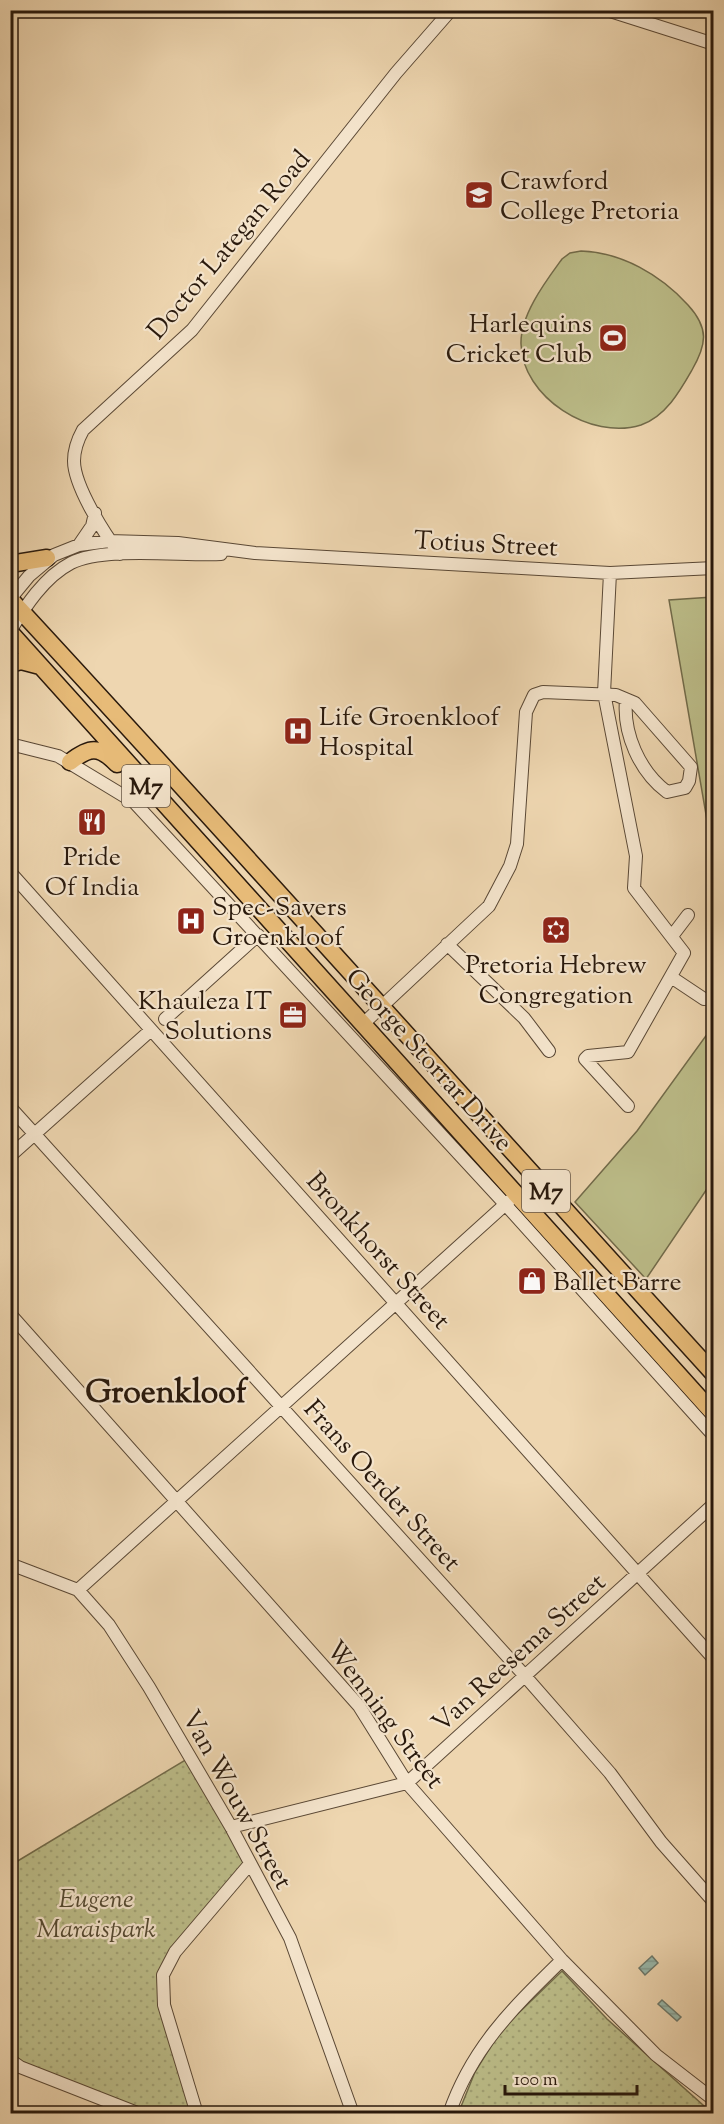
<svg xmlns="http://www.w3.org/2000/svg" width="724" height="2124" font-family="'Sorts Mill Goudy',serif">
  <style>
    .grass { fill: url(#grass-dots); stroke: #726b4a; stroke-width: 1.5 }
    .garden { fill: #bcbd89; stroke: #726b4a; stroke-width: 1.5 }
    .water { fill: url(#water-rules); stroke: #6c796c; stroke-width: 1.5 }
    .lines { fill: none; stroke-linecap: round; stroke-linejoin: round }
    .minor-casing { stroke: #5a4835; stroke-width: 14 }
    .major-casing { stroke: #29190c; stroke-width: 19 }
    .minor { stroke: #f4e4cc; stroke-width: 12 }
    .major { stroke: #e7bb78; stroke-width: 16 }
    .labels { text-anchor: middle; stroke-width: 4.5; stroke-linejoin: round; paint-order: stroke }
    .shield { fill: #f4e4cc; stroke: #665646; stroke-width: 1.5 }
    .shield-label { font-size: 24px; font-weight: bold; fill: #29190c }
    .poi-label { font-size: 26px; fill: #29190c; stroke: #f4e4cc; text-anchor: start }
    .street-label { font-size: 26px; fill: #29190c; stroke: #f4e4cc }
    .park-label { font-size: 26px; font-style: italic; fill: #554a32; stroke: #f4e4cc }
    .district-label { font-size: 32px; font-weight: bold; fill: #29190c; stroke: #f4e4cc }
  </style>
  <defs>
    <pattern id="grass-dots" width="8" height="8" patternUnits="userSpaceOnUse" patternTransform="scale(1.5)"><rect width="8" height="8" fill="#bcbd89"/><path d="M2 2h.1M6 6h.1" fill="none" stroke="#a2a275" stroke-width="1.8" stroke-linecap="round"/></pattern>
    <pattern id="water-rules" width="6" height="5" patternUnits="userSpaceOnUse" patternTransform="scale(1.5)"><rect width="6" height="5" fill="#99b9ac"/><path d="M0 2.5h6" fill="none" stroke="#849e93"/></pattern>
  </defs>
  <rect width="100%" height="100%" fill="#eed6b0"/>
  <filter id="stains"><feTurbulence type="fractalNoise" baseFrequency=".00333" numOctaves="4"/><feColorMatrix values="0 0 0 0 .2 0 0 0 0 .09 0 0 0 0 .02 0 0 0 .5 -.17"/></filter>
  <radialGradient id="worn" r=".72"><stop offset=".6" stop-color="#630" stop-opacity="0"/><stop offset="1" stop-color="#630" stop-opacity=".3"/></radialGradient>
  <!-- grass -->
  <path class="grass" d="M192 1756 249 1864 165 1961 177 2059 193 2113H138L11 2059V1865Z
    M562 1971 607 2019 713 2114H458L475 2072 501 2030Z"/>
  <!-- garden -->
  <path class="garden" d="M581 251C621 252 661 275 688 305 709 328 707 344 692 370 680 391 666 416 641 425 591 441 522 397 521 344 520 315 546 281 562 259L570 253Z
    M713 597H714L713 855 669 600Z
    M713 1026V1180L646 1279 575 1202 637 1131Z"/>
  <!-- water -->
  <path class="water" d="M652 1956 658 1963 645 1975 639 1968Z
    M662 2000 681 2017 677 2021 658 2004Z"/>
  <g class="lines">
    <!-- minor casing -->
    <g class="minor-casing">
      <path id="minor" d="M607 10 714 44
        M79 545 92 526 95 513
        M120 554C105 535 74 486 74 461 74 450 78 439 83 430L192 330 396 73 451 10
        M610 573 604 693 636 856 634 888 684 953 628 1052 588 1056 585 1059 628 1106
        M10 599 29 576 54 555 79 545 109 541 178 543 255 553 610 573 714 568
        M10 631C25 607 44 577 71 563 103 546 182 556 221 554
        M10 744 58 756 134 802 505 1204 714 1436
        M10 872 714 1659
        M672 936 688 915
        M447 944 524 1018 549 1051
        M671 977 704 999
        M165 1019 258 935
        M364 1023 489 906 510 866 517 844 526 712 534 695 543 692 616 695 635 703 691 767 689 781 685 788 667 792C639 771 623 733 626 700
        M10 1107 525 1676 610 1773 661 1842 714 1902
        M10 1156 151 1030
        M10 1314 359 1706 407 1783 562 1960 656 2055 714 2100
        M10 1564 78 1590 109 1625 149 1687 231 1827 290 1938 353 2114
        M78 1590 509 1201
        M231 1827 407 1783 714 1504
        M10 2060 20 2067 140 2114
        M197 2114 164 2005 163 1975 175 1952 249 1865
        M449 2114C472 2047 513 2008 562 1960"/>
    </g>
    <!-- major casing -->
    <g class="major-casing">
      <path id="major" d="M10 564 47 558
        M10 599C247 855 479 1116 714 1374
        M10 632 714 1414
        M10 664 21 661 40 666
        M70 762C89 747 99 745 117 764"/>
    </g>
    <!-- minor -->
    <use href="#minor" class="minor"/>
    <!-- major -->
    <use href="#major" class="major"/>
  </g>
  <!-- icons -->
  <defs>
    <g id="school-square" transform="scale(1.5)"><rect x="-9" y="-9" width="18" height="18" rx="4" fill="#8f2418" stroke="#f4e4cc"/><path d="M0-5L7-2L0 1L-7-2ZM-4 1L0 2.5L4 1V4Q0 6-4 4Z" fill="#fff"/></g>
    <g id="stadium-square" transform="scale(1.5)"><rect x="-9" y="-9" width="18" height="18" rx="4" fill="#8f2418" stroke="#f4e4cc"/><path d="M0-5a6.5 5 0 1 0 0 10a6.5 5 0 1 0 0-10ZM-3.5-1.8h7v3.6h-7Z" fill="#fff"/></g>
    <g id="hospital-square" transform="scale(1.5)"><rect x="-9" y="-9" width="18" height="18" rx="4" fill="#8f2418" stroke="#f4e4cc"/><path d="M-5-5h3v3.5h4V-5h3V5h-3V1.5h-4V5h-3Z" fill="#fff"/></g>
    <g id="restaurant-square" transform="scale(1.5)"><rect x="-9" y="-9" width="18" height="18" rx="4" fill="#8f2418" stroke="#f4e4cc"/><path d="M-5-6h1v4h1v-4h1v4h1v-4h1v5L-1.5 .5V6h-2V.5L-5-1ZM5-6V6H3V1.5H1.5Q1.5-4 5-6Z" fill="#fff"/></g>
    <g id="synagogue-square" transform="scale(1.5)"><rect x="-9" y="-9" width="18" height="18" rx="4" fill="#8f2418" stroke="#f4e4cc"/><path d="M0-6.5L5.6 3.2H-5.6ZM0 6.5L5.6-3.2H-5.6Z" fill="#fff"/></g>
    <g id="office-square" transform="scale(1.5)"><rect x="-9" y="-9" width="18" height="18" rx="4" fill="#8f2418" stroke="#f4e4cc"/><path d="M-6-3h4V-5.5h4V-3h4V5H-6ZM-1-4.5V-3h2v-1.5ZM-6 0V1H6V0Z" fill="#fff"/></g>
    <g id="shop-square" transform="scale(1.5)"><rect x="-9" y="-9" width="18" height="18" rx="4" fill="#8f2418" stroke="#f4e4cc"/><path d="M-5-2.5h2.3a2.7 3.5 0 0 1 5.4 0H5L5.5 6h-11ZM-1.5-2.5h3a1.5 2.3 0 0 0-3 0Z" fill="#fff"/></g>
  </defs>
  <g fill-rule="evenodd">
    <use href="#school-square" x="479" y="195"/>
    <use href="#stadium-square" x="613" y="338"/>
    <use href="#hospital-square" x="298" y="731"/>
    <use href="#restaurant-square" x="92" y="822"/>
    <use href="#hospital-square" x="191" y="921"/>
    <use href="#synagogue-square" x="556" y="930"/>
    <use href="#office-square" x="293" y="1015"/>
    <use href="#shop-square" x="532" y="1281"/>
  </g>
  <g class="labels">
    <!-- shield labels -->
    <g class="shield">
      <rect x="122" y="765" width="48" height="42" rx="4.5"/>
      <rect x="522" y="1170" width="48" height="42" rx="4.5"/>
    </g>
    <g class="shield-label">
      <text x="146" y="794">M7</text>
      <text x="546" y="1199">M7</text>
    </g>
    <!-- poi labels -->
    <g class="poi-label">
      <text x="500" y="189">Crawford<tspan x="500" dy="30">College Pretoria</tspan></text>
      <text x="592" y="332" text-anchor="end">Harlequins<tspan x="592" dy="30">Cricket Club</tspan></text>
      <text x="319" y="725">Life Groenkloof<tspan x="319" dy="30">Hospital</tspan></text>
      <text x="92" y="865" text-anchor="middle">Pride<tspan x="92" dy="30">Of India</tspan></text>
      <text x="212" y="915">Spec-Savers<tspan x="212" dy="30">Groenkloof</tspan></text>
      <text x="556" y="973" text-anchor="middle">Pretoria Hebrew<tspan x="556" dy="30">Congregation</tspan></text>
      <text x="272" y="1009" text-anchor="end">Khauleza IT<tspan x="272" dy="30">Solutions</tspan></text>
      <text x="553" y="1290">Ballet Barre</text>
    </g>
    <!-- street labels -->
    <g class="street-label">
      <text transform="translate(228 244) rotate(-50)" y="9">Doctor Lategan Road</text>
      <text transform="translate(486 543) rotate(3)" y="9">Totius Street</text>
      <text transform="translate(430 1059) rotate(48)" y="9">George Storrar Drive</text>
      <text transform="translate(379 1250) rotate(48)" y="9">Bronkhorst Street</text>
      <text transform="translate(383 1485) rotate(48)" y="9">Frans Oerder Street</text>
      <text transform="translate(518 1652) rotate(-42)" y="9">Van Reesema Street</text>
      <text transform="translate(386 1714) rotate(53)" y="9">Wenning Street</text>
      <text transform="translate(238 1799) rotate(61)" y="9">Van Wouw Street</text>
    </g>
    <!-- park labels -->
    <g class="park-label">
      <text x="96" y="1907">Eugene<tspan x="96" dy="30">Maraispark</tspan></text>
    </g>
    <!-- district labels -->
    <g class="district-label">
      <text x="166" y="1402">Groenkloof</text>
    </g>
  </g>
  <!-- margin -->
  <rect width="724" height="2124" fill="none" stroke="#eed6b0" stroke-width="36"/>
  <rect x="12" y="12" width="700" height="2100" fill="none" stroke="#29190c" stroke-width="3"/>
  <rect x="18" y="18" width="688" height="2088" fill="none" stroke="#29190c" stroke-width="1.5"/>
  <!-- scale -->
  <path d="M505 2085v9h132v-9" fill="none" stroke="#29190c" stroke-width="3"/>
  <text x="514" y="2085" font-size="18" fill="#29190c" stroke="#f4e4cc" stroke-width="4.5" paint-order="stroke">100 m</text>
  <rect width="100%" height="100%" filter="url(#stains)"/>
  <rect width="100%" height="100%" fill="url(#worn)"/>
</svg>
